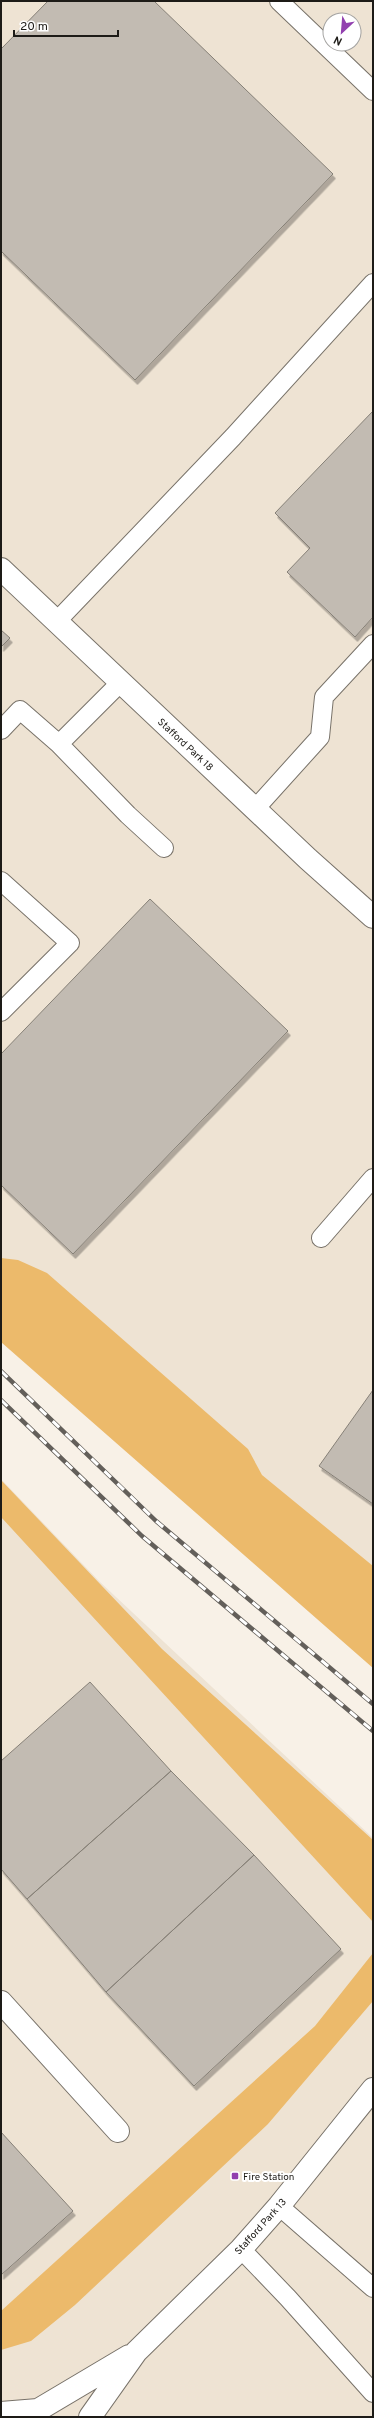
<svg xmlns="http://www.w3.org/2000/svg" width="374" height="2418" font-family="Overpass,sans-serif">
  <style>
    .built { fill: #eee3d3; fill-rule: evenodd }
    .forest { fill: #ecba6b }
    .building { fill: #c2bbb2; stroke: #868077; filter: url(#shadow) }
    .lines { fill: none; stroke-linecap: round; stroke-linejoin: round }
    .lane-casing { stroke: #787269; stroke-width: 20 }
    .street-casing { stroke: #787269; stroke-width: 24 }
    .lane { stroke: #fff; stroke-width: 18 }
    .street { stroke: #fff; stroke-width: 22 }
    .rail-casing { stroke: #635f5a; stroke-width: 4.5 }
    .rail { stroke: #fff; stroke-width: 3; stroke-dasharray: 9; stroke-linecap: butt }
    .poi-dot { fill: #9240af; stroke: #fff; stroke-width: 1.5 }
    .labels { text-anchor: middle; stroke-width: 4; stroke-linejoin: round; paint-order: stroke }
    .street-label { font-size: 10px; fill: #1d1b17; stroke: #fff }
    .poi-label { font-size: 10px; fill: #1d1b17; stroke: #fff; text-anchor: start }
  </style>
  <defs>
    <filter id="shadow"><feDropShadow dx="2.5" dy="4.5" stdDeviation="0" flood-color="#0004"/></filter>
  </defs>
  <rect width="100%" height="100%" fill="#f8f1e7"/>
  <!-- built -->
  <path class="built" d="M1 1H373V1668L1 1342ZM330 20H354V44H330Z
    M1 1479 100 1582 373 1838V2417H1Z"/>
  <!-- forest -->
  <path class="forest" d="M1 1258 18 1260 47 1273 248 1449 262 1475 373 1566V1668L1 1342Z
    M1 1480 162 1649 373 1840V1922L1 1517Z
    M373 1953V2001L268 2124 75 2305 31 2341 1 2350V2311L315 2026Z"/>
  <!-- building -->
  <path class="building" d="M48 1H154L333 174 135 380 1 251V49Z
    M373 411V617L355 637 287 572 310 548 275 513Z
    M1 630 10 638 1 647Z
    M150 899 288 1031 73 1254 1 1185V1054Z
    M373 1390V1504L319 1466Z
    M90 1682 171 1771 27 1899 1 1869V1761Z
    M171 1771 254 1855 106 1992 27 1899Z
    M254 1855 341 1949 194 2086 106 1992Z
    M1 2132 73 2211 1 2275Z"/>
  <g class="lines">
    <!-- lane casing -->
    <g class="lane-casing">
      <path id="lane" d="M279 1 373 91
        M57 621 233 437 373 283
        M1 730 20 710 59 744 121 682
        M59 744 128 815 164 848
        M255 809 320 737 324 697 373 644
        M1 881 70 943 1 1012
        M321 1238 373 1178
        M279 2206 373 2288
        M241 2249 288 2298 373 2393"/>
    </g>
    <!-- street casing -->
    <g class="street-casing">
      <path id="street" d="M1 569 308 859 373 917
        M1 2002 118 2131
        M1 2413 38 2410 129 2356
        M90 2417 136 2352 241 2249 279 2206 373 2089"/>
    </g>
    <!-- lane -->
    <use href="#lane" class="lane"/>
    <!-- street -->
    <use href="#street" class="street"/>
    <!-- rail casing -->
    <g class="rail-casing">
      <path id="rail" d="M1 1371 156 1521 373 1704
        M1 1400 142 1536 373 1731"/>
    </g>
    <!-- rail -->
    <use href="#rail" class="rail"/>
  </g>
  <!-- markers -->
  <rect class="poi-dot" x="231" y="2172" width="8" height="8" rx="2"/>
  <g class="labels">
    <!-- street labels -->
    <g class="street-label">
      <text transform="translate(186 744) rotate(43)" y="4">Stafford Park 18</text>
      <text transform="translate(260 2226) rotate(-48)" y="4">Stafford Park 13</text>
    </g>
    <!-- poi labels -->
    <g class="poi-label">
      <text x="243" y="2180">Fire Station</text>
    </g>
  </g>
  <!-- border -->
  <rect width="374" height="2418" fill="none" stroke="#1d1b17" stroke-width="4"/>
  <!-- north arrow -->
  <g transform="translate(342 32) rotate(206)"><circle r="19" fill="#ffffff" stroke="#a5a4a2"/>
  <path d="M0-3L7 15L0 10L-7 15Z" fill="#9240af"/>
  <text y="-6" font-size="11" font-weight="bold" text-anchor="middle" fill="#1d1b17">N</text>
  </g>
  <!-- scale -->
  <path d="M14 30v6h104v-6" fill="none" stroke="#1d1b17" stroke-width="2"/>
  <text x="20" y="30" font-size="12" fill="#1d1b17" stroke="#ffffff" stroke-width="3" paint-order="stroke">20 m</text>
</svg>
